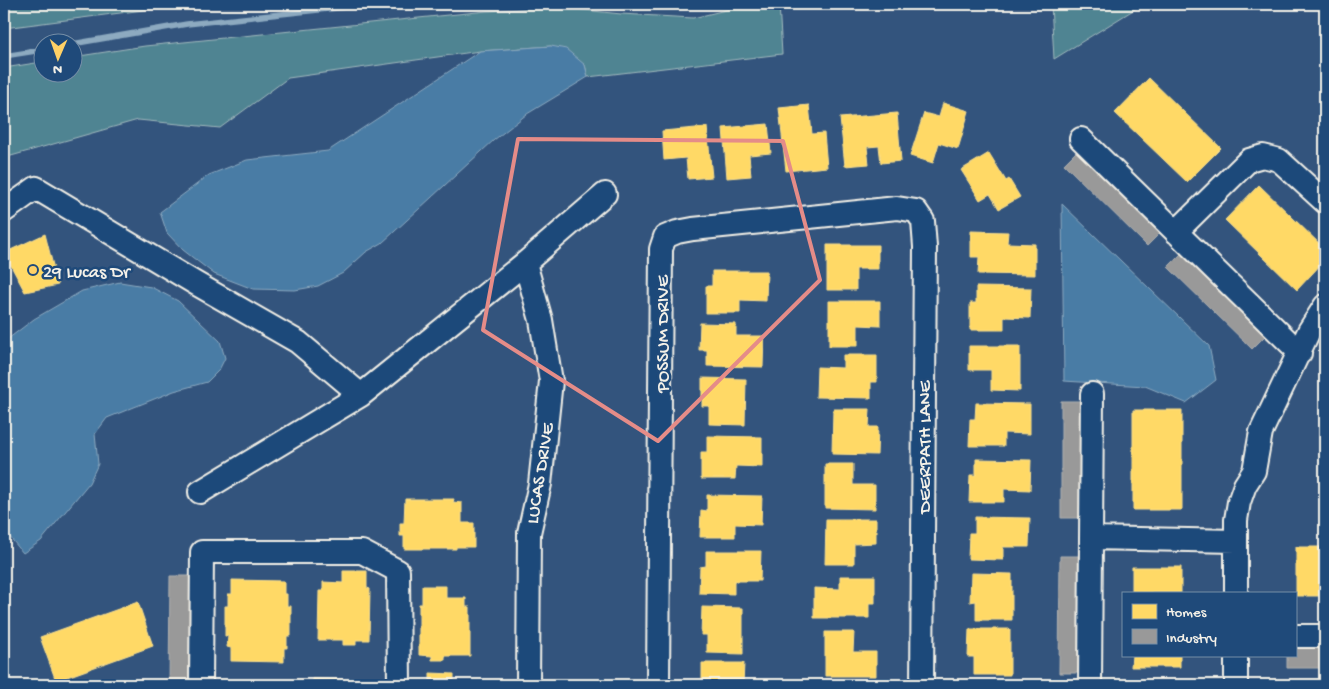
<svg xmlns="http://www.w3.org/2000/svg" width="1329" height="689" font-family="'Gochi Hand',sans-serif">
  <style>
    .green { fill: #4f8492; stroke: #a2babd }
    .water { fill: #487ba5; stroke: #8daac0 }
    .homes { fill: #ffd966; stroke: #fce08d }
    .industry { fill: #999; stroke: #b4b3b1 }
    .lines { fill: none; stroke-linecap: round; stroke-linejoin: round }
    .stream { stroke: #8daac0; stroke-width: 5.5 }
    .minor-casing { stroke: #f4f1e8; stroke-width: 26 }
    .minor { stroke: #1f4a7a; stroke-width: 22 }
    .marked { fill: none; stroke: #e58c88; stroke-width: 4; stroke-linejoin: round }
    .poi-dot { fill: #ffd166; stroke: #1f4a7a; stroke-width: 2 }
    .labels { text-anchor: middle; stroke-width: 5; stroke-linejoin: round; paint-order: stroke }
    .poi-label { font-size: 19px; fill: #f4f1e8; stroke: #1f4a7a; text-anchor: start }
    .street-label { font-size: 19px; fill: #f4f1e8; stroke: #1f4a7a }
  </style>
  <rect width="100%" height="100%" fill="#33547d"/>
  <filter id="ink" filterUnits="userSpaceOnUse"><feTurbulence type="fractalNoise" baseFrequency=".02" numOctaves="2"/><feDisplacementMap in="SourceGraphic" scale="10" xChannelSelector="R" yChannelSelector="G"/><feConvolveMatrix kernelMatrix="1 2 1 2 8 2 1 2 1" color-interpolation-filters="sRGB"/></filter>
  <g filter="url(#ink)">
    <!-- green -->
    <path class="green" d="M4 4H190L4 28Z
      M750 4H779L782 54 588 77 585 65 551 46 480 51 288 78 220 128 138 120 4 158V68L42 62V72H72L73 57 145 46 487 11 556 7 621 14 693 18Z
      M1051 4H1143L1054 59Z"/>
    <!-- water -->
    <path class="water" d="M551 46 566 49 585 65 588 77 527 114 494 140 382 243 366 252 343 273 318 286 295 290 253 289 214 274 183 250 167 233 160 212 209 175 247 160 328 151 480 51Z
      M1062 204 1209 346 1216 380 1186 403 1145 386 1064 381Z
      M120 282 151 287 178 301 220 341 225 358 219 370 207 382 174 391 107 418 95 434 98 464 89 483 41 541 23 553 4 530V342L34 319 82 291Z"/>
    <!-- homes -->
    <path class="homes" d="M1149 78 1221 148 1187 182 1115 113Z
      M943 103 969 111 958 149 939 143 933 163 910 156 924 113 939 117Z
      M809 105 812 134 824 133 827 167 786 171 779 108Z
      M897 113 901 161 881 163 879 146 867 147 869 164 845 166 840 118Z
      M768 124 771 153 749 155 751 176 727 178 723 128Z
      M707 127 712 177 688 179 686 158 664 160 662 131Z
      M989 153 1006 181 1009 179 1020 197 999 209 990 194 980 200 961 170Z
      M1259 185 1325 249V260L1297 290 1225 220Z
      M971 231 1008 232 1007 243 1035 244V275L978 274 979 257H971Z
      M45 234 58 285 25 292 4 253Z
      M827 245H878V269H856V290H827Z
      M712 271H767L766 301 740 300V313H706V286H712Z
      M976 287 1031 288 1030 318 1004 317V330H970V303H976Z
      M829 301H880V326L858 325V346H829Z
      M700 323 736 324V336H764L763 367 707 366V350H699Z
      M969 346H1020V391L991 390V370H969Z
      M843 355H877V382H871V398L816 397 817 367 843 368Z
      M702 378 746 379 745 425 709 424V406H702Z
      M976 403 1030 404V434L1004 433V446H969L970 419H975Z
      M833 409H870L869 427H878L877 455 832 454Z
      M1133 410H1182V510H1133Z
      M707 436 762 437V467L736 466 735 479H701V452H707Z
      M976 459 1031 460 1030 490 1004 489V502H969L970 475H976Z
      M825 464H853V485H875V509L825 508Z
      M707 495 762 496 761 525 735 524V537H700L701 510 707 511Z
      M405 499H454L453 502 462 503V523H474V547H456V549H404V536H400V523H404Z
      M975 517 1030 518 1029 547H1003V560L968 559 969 533H975Z
      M826 519H876V543L854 544V564H825Z
      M1296 547H1325V596H1296Z
      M706 551H761L760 581H734V594L699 593 700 567 706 566Z
      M1132 567H1181V593H1132Z
      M343 571H367V588L370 589 369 640H356V645H343V640H318L319 591H323V582L343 583Z
      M971 573 1012 574V620H976V601L970 602Z
      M840 576H875V603H869V618H814V588L840 589Z
      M232 580 284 581V594H287V606H291V636H287V648H284V662L231 661V648L227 647 228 636H225V606H228V594H232Z
      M422 586H446V598H466V607H470V656H445V660H432V656L419 655V604H422Z
      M138 602 153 646 56 681 40 637Z
      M702 607 743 608V654L707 653V635H701Z
      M969 629H1010V675H974V657H968Z
      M825 632H854L853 652H876V676H825Z
      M1132 655H1180V667H1131Z
      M702 663H744L743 685H702Z
      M430 673 454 674V685H430Z
      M312 679 364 680V685H312Z"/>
    <!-- industry -->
    <path class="industry" d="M1080 148 1163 230 1147 246 1064 164Z
      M1184 251 1268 333 1252 349 1168 267Z
      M1061 401H1083V518H1061Z
      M1060 556H1081V673H1059Z
      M170 576H193V685H169Z
      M1295 645H1325V668H1287V655H1295Z"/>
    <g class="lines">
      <!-- stream -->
      <path class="stream" d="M72 44 187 24 375 4
        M4 56 42 50"/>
      <!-- minor casing -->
      <g class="minor-casing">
        <path id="minor" d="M1081 139 1300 353
          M4 211 36 188 195 283 298 342 361 395
          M1176 232 1249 160 1263 156 1279 160 1325 202
          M525 263 541 320 551 381 540 484 529 533 528 685
          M200 492 361 395 525 263 605 194
          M1091 538 1236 541
          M1236 593V520L1239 502 1245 485 1254 471 1261 432 1309 331 1325 306
          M1295 636H1325
          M201 685 202 552H362L398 571 399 685
          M658 685 661 249 665 237 677 232 693 229 897 208 916 211 923 221 925 247 922 685
          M1090 685 1092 394
          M1236 685V655"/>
      </g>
      <!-- minor -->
      <use href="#minor" class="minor"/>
    </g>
  </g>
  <!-- marked area -->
  <path class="marked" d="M518 139 783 141 820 280 658 441 483 330Z"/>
  <!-- markers -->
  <circle class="poi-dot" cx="33" cy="270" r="5"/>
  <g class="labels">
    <!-- poi labels -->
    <g class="poi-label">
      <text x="43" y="277">29 Lucas Dr</text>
    </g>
    <!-- street labels -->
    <g class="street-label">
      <text transform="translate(661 334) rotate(-90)" y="7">POSSUM DRIVE</text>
      <text transform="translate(923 447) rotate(-90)" y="7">DEERPATH LANE</text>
      <text transform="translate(538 473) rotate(-81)" y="7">LUCAS DRIVE</text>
    </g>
  </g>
  <!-- margin -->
  <rect width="1329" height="689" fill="none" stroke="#1f4a7a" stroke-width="20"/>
  <rect x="10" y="10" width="1309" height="669" fill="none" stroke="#f4f1e8" stroke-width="2" filter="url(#ink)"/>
  <!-- legend -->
  <rect x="1122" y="592" width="175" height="65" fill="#1f4a7a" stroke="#748da6"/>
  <rect x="1132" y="604" width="25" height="15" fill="#ffd966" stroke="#748da6"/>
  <text x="1166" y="616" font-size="15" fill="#f4f1e8">Homes</text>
  <rect x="1132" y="629" width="25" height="15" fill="#999999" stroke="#748da6"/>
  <text x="1166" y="642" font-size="15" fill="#f4f1e8">Industry</text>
  <!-- north arrow -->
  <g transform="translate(58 58) rotate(182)"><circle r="24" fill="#1f4a7a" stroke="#748da6"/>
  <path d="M0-4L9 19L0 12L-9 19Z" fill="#ffd166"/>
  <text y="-8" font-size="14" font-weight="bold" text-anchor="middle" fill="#f4f1e8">N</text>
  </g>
</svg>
